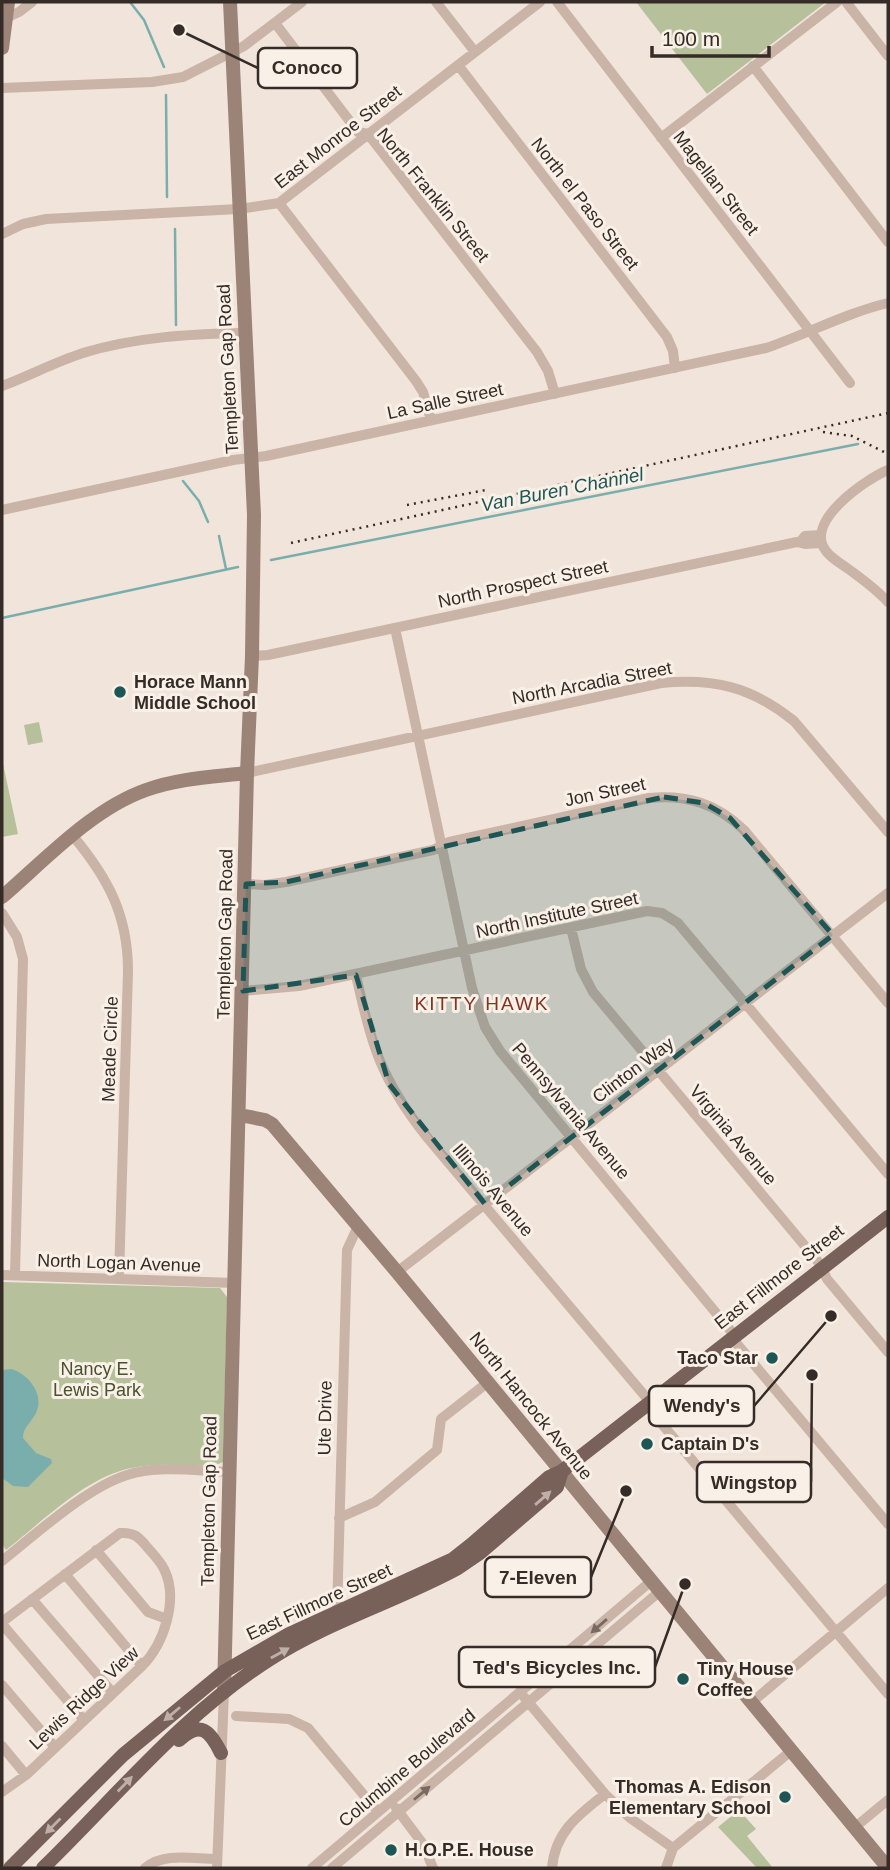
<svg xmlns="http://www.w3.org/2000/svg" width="890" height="1870" font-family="Helvetica,sans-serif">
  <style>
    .green { fill: #b6c09b }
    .water { fill: #7aaeac }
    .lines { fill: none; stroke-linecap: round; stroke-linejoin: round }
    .stream { stroke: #7aaeac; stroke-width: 2.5 }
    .street { stroke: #c9b4a7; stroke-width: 10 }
    .secondary { stroke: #9c8378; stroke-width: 14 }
    .primary { stroke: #776159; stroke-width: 14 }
    .rail { stroke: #352b27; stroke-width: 2.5; stroke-dasharray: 2 5; stroke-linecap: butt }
    .oneway { fill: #beb0a7 }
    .oneway2 { fill: #786961 }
    .marked { fill: #1e5656; fill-opacity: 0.2; stroke: #1e5656; stroke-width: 5; stroke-dasharray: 14 9; stroke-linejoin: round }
    .poi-dot { fill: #1e5656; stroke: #f9f0e7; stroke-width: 2.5 }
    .labels { text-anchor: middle; stroke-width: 6; stroke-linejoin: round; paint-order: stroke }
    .street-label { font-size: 18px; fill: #352b27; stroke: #f9f0e7 }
    .poi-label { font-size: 18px; font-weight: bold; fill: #352b27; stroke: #f9f0e7; text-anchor: start }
    .park-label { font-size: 18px; fill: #47532c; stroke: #f9f0e7 }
    .water-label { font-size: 19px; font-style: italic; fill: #1e5656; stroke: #f9f0e7 }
    .neighbourhood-label { font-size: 19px; letter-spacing: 2px; fill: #833322; stroke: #f9f0e7 }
    .leader { fill: none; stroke: #352b27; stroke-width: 2.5 }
    .callout-dot { fill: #352b27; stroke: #f9f0e7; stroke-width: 2.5 }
    .callout { fill: #f9f0e7; stroke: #352b27; stroke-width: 2.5 }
    .callout-label { font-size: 19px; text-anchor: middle; font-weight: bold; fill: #352b27 }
  </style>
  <rect width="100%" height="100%" fill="#f1e5db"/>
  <!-- green -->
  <path class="green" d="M636 2H826L707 94Z
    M39 722 43 742 28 745 24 725Z
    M2 759 18 834 2 837Z
    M2 1282 220 1288 227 1297 223 1462 214 1466C187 1466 159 1462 132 1468 87 1476 42 1522 6 1550L2 1544Z
    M739 1810 756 1829 747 1836 773 1868H757L718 1827Z"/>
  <!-- water -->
  <path class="water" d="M11 1369C29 1374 45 1395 36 1413 31 1423 23 1427 23 1438L36 1453 51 1459 52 1463 28 1487 13 1486 2 1478V1370Z"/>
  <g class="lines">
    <!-- stream -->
    <path class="stream" d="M130 2 144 20 164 67
      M166 95 167 197
      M175 229 176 325
      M183 481 199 501 208 522
      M219 536 226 569
      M271 560 858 444
      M2 618 238 567"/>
    <!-- street -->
    <path class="street" d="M436 2 475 52
      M557 2 850 383
      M846 2 888 56
      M6 18 19 12 32 2
      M275 23 358 132 368 134 537 352 548 371 555 394
      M458 65 667 337 673 351 675 368
      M753 66 888 242
      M2 88 152 82 183 77 244 46 302 2
      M661 138 837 2
      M279 203 416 381 423 392 431 420
      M2 234 23 224 46 219 239 209 279 203 540 2
      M2 386C29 376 55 362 83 353 135 337 190 334 244 333
      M888 470C866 479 803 522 826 551 831 558 840 563 847 568 861 578 876 589 888 602
      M2 510 233 460 266 456 766 348C807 334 846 313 888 303
      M800 542 805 536 821 535
      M395 628 472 988 485 1027 500 1051 735 1336
      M252 656 268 655 797 542 805 544 821 543
      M247 773 661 683C714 678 752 687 794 721L888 832
      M73 836C108 878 128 915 128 971L119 1278
      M246 884 265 885 286 882 433 850 449 842 649 798C687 794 717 804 744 830L888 1003
      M2 913 17 937 23 959 15 1275
      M571 928 581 969 593 992 820 1264 827 1279 888 1352
      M356 975C371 1045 381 1079 426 1136L650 1402
      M243 991 299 986 647 911 662 913 678 923 888 1174
      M397 1272 888 893
      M2 1275 234 1283
      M732 1338 888 1524
      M646 1405 888 1694
      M339 1518 375 1502 437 1450 441 1419 487 1383
      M96 1550 148 1612 167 1619
      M2 1561C36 1534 86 1488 127 1475 159 1465 196 1471 229 1472
      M65 1574 142 1666
      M32 1599 113 1693
      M337 1613 347 1250 358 1226
      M2 1622 120 1533C134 1532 139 1537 147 1547 153 1554 160 1561 164 1569 179 1599 164 1644 142 1666L26 1775 2 1792
      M2 1624 84 1720
      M2 1685 55 1747
      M524 1697 605 1794 630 1818 673 1848
      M752 1702 888 1588
      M236 1716 289 1719 308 1728 378 1812
      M2 1746 26 1775
      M396 1808 423 1844 433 1868
      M854 1828 888 1800
      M145 1868C164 1852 193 1859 217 1859
      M217 1868 224 1692
      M312 1868 650 1582
      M332 1868 659 1592
      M552 1868C555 1832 578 1815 605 1794
      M666 1868 673 1848 791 1751"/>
    <!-- secondary -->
    <path class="secondary" d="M2 48 8 2
      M2 897C45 860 92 809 146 790 179 778 213 777 247 773
      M240 1115 265 1120 272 1124 397 1272 888 1868
      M224 1692 247 773 252 656 254 515 230 2"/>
    <!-- primary -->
    <path class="primary" d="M179 1740C201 1720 210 1731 221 1753
      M10 1868 123 1755 225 1671 289 1634 453 1559 472 1544 549 1477 562 1471 888 1217
      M43 1868C117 1796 182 1715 270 1659 329 1621 397 1601 458 1568L480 1553 557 1487 562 1471"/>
    <!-- rail -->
    <path class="rail" d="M823 432 852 436 888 454
      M407 505 486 490
      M291 543 888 413"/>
  </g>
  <!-- one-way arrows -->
  <defs><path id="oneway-solid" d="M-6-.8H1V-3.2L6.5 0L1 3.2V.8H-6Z" transform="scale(1.75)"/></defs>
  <g class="oneway">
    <use href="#oneway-solid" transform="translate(543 1498) rotate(-41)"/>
    <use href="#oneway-solid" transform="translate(280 1653) rotate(-29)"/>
    <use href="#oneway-solid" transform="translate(172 1714) rotate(140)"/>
    <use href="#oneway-solid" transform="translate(125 1784) rotate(-46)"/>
    <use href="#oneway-solid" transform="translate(53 1826) rotate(135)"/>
  </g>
  <g class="oneway2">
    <use href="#oneway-solid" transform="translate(599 1626) rotate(139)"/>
    <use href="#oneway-solid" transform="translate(422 1793) rotate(-40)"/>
  </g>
  <!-- marked area -->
  <path class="marked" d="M664 797 704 803 730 818 833 935 485 1204 389 1084 356 975 243 991 246 884 286 882Z"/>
  <!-- markers -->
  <g class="poi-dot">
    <circle cx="120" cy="692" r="7"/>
    <circle cx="772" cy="1358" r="7"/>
    <circle cx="647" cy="1444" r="7"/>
    <circle cx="683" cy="1679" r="7"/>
    <circle cx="785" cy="1797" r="7"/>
    <circle cx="391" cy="1850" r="7"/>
  </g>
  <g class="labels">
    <!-- street labels -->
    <g class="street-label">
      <text transform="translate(338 137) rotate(-38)" y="6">East Monroe Street</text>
      <text transform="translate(716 183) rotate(52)" y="6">Magellan Street</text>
      <text transform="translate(433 195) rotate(51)" y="6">North Franklin Street</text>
      <text transform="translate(585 204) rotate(52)" y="6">North el Paso Street</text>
      <text transform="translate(228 369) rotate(-93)" y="6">Templeton Gap Road</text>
      <text transform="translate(445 401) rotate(-12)" y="6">La Salle Street</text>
      <text transform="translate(523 584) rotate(-12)" y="6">North Prospect Street</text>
      <text transform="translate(592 683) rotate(-11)" y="6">North Arcadia Street</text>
      <text transform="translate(605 792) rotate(-12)" y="6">Jon Street</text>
      <text transform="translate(557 915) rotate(-12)" y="6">North Institute Street</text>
      <text transform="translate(225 934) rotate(-89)" y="6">Templeton Gap Road</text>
      <text transform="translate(110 1049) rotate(-88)" y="6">Meade Circle</text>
      <text transform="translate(633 1070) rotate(-37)" y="6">Clinton Way</text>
      <text transform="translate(571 1111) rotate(50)" y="6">Pennsylvania Avenue</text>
      <text transform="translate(733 1135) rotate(50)" y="6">Virginia Avenue</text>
      <text transform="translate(493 1190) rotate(50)" y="6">Illinois Avenue</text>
      <text transform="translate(119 1263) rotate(2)" y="6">North Logan Avenue</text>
      <text transform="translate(779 1277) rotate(-38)" y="6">East Fillmore Street</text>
      <text transform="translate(531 1406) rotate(51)" y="6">North Hancock Avenue</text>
      <text transform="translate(325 1418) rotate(-89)" y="6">Ute Drive</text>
      <text transform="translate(209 1501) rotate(-89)" y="6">Templeton Gap Road</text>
      <text transform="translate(319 1602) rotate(-25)" y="6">East Fillmore Street</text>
      <text transform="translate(84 1698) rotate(-43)" y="6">Lewis Ridge View</text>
      <text transform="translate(407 1768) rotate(-40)" y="6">Columbine Boulevard</text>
    </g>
    <!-- poi labels -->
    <g class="poi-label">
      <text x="134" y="688">Horace Mann<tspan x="134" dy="21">Middle School</tspan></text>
      <text x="758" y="1364" text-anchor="end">Taco Star</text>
      <text x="661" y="1450">Captain D's</text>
      <text x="697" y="1675">Tiny House<tspan x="697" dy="21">Coffee</tspan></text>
      <text x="771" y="1793" text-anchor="end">Thomas A. Edison<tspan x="771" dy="21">Elementary School</tspan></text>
      <text x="405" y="1856">H.O.P.E. House</text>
    </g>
    <!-- park labels -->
    <g class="park-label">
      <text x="97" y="1375">Nancy E.<tspan x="97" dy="21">Lewis Park</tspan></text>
    </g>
    <!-- water labels -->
    <g class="water-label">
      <text transform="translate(562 489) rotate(-11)" y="7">Van Buren Channel</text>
    </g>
    <!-- neighbourhood labels -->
    <g class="neighbourhood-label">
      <text x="482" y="1010">KITTY HAWK</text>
    </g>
  </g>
  <!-- callouts -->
  <path class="leader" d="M179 30L258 68M831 1316L754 1406M812 1375L811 1482M626 1491L591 1577M685 1584L655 1667"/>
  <g class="callout-dot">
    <circle cx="179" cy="30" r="7"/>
    <circle cx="831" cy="1316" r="7"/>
    <circle cx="812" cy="1375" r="7"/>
    <circle cx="626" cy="1491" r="7"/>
    <circle cx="685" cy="1584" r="7"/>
  </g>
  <g class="callout">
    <rect x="258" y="48" width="99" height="40" rx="7"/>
    <rect x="649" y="1386" width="105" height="40" rx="7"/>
    <rect x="697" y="1462" width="114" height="40" rx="7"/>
    <rect x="485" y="1557" width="106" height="40" rx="7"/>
    <rect x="459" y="1647" width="196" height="40" rx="7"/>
  </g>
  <g class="callout-label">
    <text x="307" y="74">Conoco</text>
    <text x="702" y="1412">Wendy's</text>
    <text x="754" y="1489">Wingstop</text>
    <text x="538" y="1584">7-Eleven</text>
    <text x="557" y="1674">Ted's Bicycles Inc.</text>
  </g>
  <!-- border -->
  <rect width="890" height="1870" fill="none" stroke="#352b27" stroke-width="7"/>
  <!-- scale -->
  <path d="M652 46v10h117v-10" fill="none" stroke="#352b27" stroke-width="3.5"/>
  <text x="662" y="46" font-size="21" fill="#352b27" stroke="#f9f0e7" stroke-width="5" paint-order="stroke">100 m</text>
</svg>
